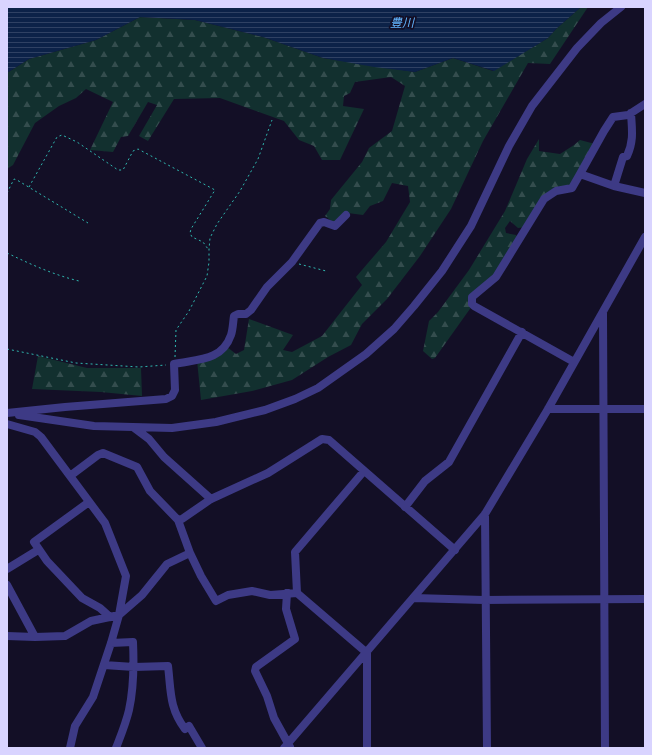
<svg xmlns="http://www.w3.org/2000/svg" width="652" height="755" font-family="Arial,'Noto Sans JP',sans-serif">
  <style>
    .forest { fill: url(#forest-firs) }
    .water { fill: url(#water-rules) }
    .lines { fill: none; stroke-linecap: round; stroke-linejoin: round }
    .path { stroke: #2fb8b0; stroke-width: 1; stroke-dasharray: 2 3; stroke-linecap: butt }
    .street { stroke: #3d3a85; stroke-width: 8 }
    .labels { text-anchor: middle; stroke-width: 3.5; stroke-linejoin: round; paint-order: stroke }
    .water-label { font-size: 12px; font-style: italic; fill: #62b6ff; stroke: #130f26 }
  </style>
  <defs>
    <pattern id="forest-firs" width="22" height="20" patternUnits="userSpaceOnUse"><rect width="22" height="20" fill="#12302f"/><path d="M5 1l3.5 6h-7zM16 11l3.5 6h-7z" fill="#344d4e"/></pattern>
    <pattern id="water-rules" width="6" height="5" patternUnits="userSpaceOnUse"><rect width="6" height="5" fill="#0c2248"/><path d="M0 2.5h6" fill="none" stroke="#2f4163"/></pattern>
  </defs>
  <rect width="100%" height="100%" fill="#130f26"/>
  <!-- forest -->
  <path class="forest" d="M581 7H588L550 64 528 63 483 141 451 209 420 256 387 299 362 324 351 345 328 357 292 380 252 391 201 400 197 360 227 347 236 354 244 350 249 319 293 335 283 350 292 352 322 336 362 285 356 277 386 242 410 202 408 186 392 183 383 201 370 206 363 215 348 213 334 223 325 216 330 209 331 200 362 162 369 148 392 131 405 86 391 77 355 82 350 93 344 96 343 106 364 109 340 160H322L314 146 299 140 284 121 220 98 174 99 148 141 139 136 157 105 148 102 128 136 121 137 113 152 90 150 113 102 86 89 76 98 59 106 35 123 13 165 7 169V73L29 59 96 40 140 17 195 20 263 37 323 58 415 72 453 58 493 71 548 38 556 29Z
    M539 139V151L560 154 574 145 580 140 595 144 573 187 557 189 526 227 518 228 510 221 505 228 506 233 516 235 518 238 494 276 478 292 472 306 435 358 432 359 423 351 429 321 438 312 469 270 505 211 527 159Z
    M38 356 87 368H141L142 396 101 392 32 389Z"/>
  <!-- water -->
  <path class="water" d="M7 7H581L556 29 548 38 494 71 453 58 415 72 374 67 323 58 263 37 195 20 140 17 96 40 29 59 7 73Z"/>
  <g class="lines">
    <!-- path -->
    <path class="path" d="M29 187 57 137 62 135 77 142 118 170H123L133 151 138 149 215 190 191 229 190 233 192 237 203 242 208 249
      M7 193 14 179 17 180 88 223
      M7 253C30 264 54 275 79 281
      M299 264 326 271
      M7 349 76 363 139 367 166 365
      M175 357 176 330 189 311 207 276 209 262V249L210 238 217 224 240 191 258 159 272 120"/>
    <!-- street -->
    <path class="street" d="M580 174 604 131 613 117 628 115 645 104
      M614 186 623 157 627 156C634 141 632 130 631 113
      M603 313 605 748
      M574 362 474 306 472 304V297L496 277 544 199 556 191 572 188 580 174 614 186 645 193
      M548 409H645
      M7 413 65 407 166 399 172 396 175 390 174 364C198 359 222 361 231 335 233 329 233 322 234 316L238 314H246L251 310 267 287 292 262 320 223 324 222 335 226 346 215
      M19 415 94 426 133 427 149 439 164 457 211 499
      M7 424 35 432 41 437 105 523 126 576 119 615 111 643 93 697 75 726 70 748
      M133 427 172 428 216 422 265 410 295 399 318 388 366 354 394 329 414 306 442 271 471 226 509 146 532 106 577 48 601 23 621 7
      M364 471 295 552 297 593 367 653V748
      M70 476 98 455 103 453 137 467 150 491 178 520 190 553 201 576 216 601 228 595 252 591 270 595 297 593
      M89 502 34 542 47 561 82 598 100 608 110 617
      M405 507 425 481 449 462 522 332
      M485 514 487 748
      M178 520 182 519 211 499 268 473 322 439 329 440 455 550
      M7 569 38 550
      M7 585 35 637 65 636 91 621 119 615 142 595 167 564 190 553
      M287 593 286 609 295 639 256 667 255 671 267 696 274 718 290 747
      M414 598 484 600 645 599
      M7 636 35 637
      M111 643 133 642C134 664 134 687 129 710 126 723 121 735 116 748
      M104 665 134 667 168 666C171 690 169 708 185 729L189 726 202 748
      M284 748 485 514 548 409 645 237"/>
  </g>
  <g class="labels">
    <!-- water labels -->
    <g class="water-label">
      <text x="402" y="27">豊川</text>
    </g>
  </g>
  <!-- border -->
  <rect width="652" height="755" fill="none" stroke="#d9d4ff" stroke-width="16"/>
</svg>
